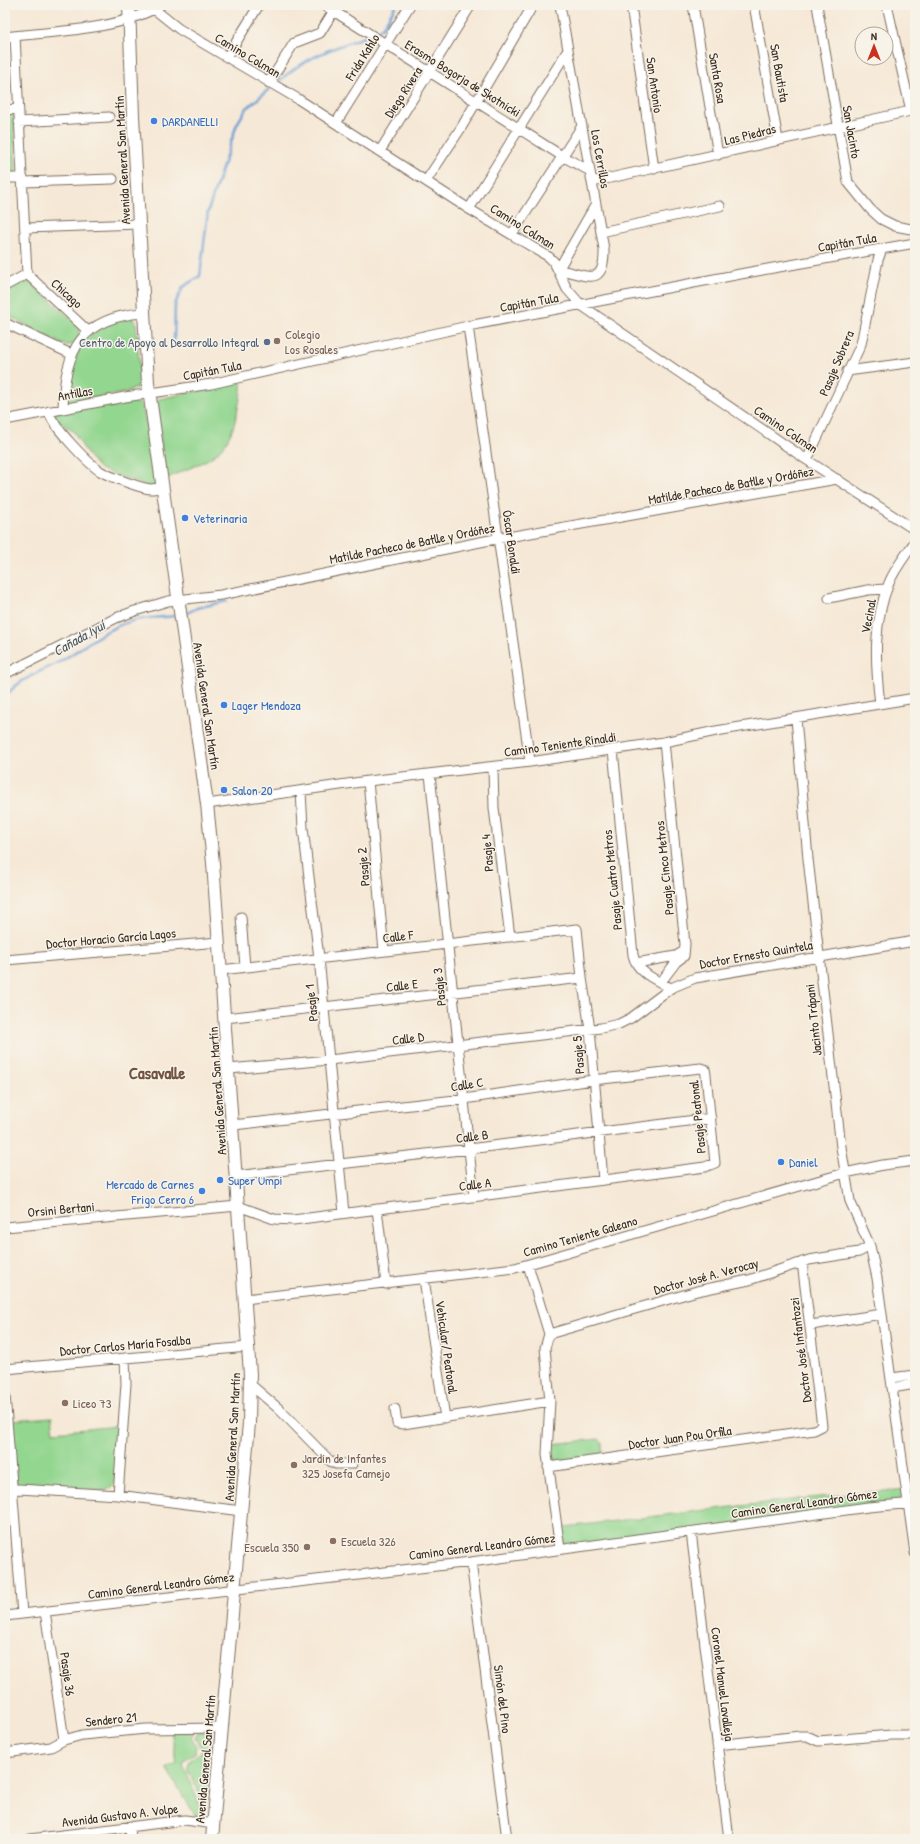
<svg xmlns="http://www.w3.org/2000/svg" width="920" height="1844" font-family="'Patrick Hand',sans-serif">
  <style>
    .green { fill: #92d68f; stroke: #668056 }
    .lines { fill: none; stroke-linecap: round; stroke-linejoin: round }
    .stream { stroke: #689ed5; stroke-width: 2.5 }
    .street-casing { stroke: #7c6c5e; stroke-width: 11 }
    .secondary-casing { stroke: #7c6c5e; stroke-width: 14 }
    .street { stroke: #fff; stroke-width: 9 }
    .secondary { stroke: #fff; stroke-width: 12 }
    .shop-dot { fill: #3f7fe0; stroke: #f7f3e8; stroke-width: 1.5 }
    .education-dot { fill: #8d6e63; stroke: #f7f3e8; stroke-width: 1.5 }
    .service-dot { fill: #5c6f8a; stroke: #f7f3e8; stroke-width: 1.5 }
    .labels { text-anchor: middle; stroke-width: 3; stroke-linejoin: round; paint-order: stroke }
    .street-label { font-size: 13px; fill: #3b2a1e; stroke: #f7f3e8 }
    .shop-label { font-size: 13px; fill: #366cbe; stroke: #f7f3e8; text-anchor: start }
    .education-label { font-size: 13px; fill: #785e54; stroke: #f7f3e8; text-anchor: start }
    .service-label { font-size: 13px; fill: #4e5e75; stroke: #f7f3e8; text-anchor: end }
    .water-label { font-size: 14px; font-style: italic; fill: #4d5867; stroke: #f7f3e8 }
    .district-label { font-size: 17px; font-weight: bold; fill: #715441; stroke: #f7f3e8 }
  </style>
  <rect width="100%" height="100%" fill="#f7f3e8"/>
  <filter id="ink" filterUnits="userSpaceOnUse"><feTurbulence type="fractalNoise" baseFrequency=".025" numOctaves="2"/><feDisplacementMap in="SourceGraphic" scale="8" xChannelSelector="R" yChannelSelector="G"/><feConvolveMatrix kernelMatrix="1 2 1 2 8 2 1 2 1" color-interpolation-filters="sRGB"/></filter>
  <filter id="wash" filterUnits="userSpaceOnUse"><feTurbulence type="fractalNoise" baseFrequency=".012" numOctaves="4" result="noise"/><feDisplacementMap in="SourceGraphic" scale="16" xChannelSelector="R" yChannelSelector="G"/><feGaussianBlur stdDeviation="0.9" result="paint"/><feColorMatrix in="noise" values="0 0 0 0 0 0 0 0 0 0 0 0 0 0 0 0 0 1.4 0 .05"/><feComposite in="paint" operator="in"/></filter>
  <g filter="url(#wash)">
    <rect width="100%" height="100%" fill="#f6e8d6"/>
    <!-- green -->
    <path class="green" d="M14 114 16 174H5V115Z
      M22 282H30L80 327 78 339 72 345H64L12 318 5 311C5 297 7 287 22 282Z
      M129 318 133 319 136 324 141 382 140 386 124 393 71 402 67 397C71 367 76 337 108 324 115 321 122 320 129 318Z
      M241 382C242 392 239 403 237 413 227 461 203 460 166 479L156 404 159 399Z
      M135 400 142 406 147 427 156 483 150 487 100 469 87 454 74 432 54 418 56 412Z
      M52 1417 54 1432 119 1426 116 1478C114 1485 111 1488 104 1491L16 1485 11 1420Z
      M599 1439 602 1443 603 1457 552 1463 551 1444Z
      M906 1489 908 1503 560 1549 557 1528 799 1499Z
      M213 1730 206 1809 203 1808 197 1787 188 1771V1766L190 1760 202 1751 195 1737 198 1732Z
      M171 1731 194 1732 191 1737 196 1746 195 1753 184 1760 183 1764 202 1811 201 1815 198 1817 195 1815 166 1768 177 1763Z"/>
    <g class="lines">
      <!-- stream -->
      <path class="stream" d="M374 33 383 27 396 5
        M277 83C302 59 332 48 365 37
        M174 343 175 304 183 287 200 276 208 211 237 124 246 109 269 89
        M187 613 197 608 227 601
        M5 700C9 683 46 669 61 661 83 648 104 629 129 622 143 617 160 618 175 616"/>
    </g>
  </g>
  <g filter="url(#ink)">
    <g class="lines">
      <!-- street casing -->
      <g class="street-casing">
        <path id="street" d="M324 5 562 156 590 171
          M560 5 604 249C605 292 582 272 558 270L596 204
          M631 5 654 169
          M693 5 718 155
          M817 5 848 182 870 209 881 219 895 226 911 229
          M887 5 911 111
          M154 9 179 29 298 99 469 209 549 257 554 262 567 289 581 305 807 460 915 530
          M755 10 778 140
          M5 37C55 31 118 31 161 5
          M227 57 259 5
          M269 83 294 43 320 33 333 12
          M5 110 18 109
          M19 122 109 117
          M336 123 410 5
          M380 151 471 5
          M5 178H23
          M426 181 461 128 533 5
          M23 182 113 179
          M592 182 915 110
          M469 209 568 50
          M26 228 139 224
          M601 232 720 206
          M512 234 582 126
          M27 274 89 332
          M5 286 27 274 15 36
          M5 323 71 354
          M468 326 530 762
          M847 371 915 362
          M63 409C64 351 81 317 143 313
          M49 411C50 424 88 463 100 471 108 476 141 488 150 489 154 489 158 488 162 488
          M5 420 125 397 211 384 468 326 751 272 915 243
          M807 460 861 344 878 260 882 249
          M829 598 868 590 887 589
          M5 674 116 618 135 611 168 601 221 595 485 541 837 479
          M880 704C875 662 873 622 889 583 895 568 907 554 915 541
          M796 718 808 859 841 1147 850 1201 870 1246 877 1278 915 1553
          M613 750 633 955C637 973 656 980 671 988
          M493 767 494 808 510 937
          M430 774 474 1197
          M368 781 384 951
          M301 791 303 828 319 958 344 1213
          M207 804 368 781 530 762 664 742 716 731 915 698
          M241 917 245 967
          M5 960 219 942
          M636 963 676 956 684 951
          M221 970 577 929 582 978 590 1029 603 1180
          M661 982 676 962 684 956 685 944 664 742
          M225 1018 582 978
          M229 1069 329 1060 601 1028 619 1024 631 1018 671 988 695 978 915 941
          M236 1176 469 1149 711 1118
          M377 1209 386 1284
          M5 1227 238 1206 274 1219 293 1220 705 1167 715 1163 706 1075 705 1069 701 1068 593 1080 464 1099 233 1125
          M528 1265 549 1334 545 1348 550 1401 547 1454 560 1549
          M424 1279 445 1418
          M245 1299 515 1268 845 1173 883 1165 915 1161
          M811 1325 882 1314
          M549 1334 697 1291 749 1280 809 1260 859 1252 870 1246
          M5 1369 248 1347
          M891 1378 915 1375
          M251 1385 279 1409 330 1461 336 1464H352
          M892 1388 915 1384
          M5 1394 22 1614
          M395 1409 397 1423 403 1424 550 1401
          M548 1467 814 1430 822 1426 802 1262
          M5 1490 19 1489 118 1495 241 1511
          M118 1495 126 1384 125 1358
          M691 1532 729 1839
          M471 1562 507 1839
          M45 1611 64 1740
          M5 1616 471 1562 868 1507 915 1503
          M717 1745 800 1736H807L818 1741 891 1735H915
          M5 1753 51 1747 64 1740 82 1735 146 1729 222 1728
          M130 1826 131 1839
          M30 1839 185 1820 214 1824"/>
      </g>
      <!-- secondary casing -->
      <g class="secondary-casing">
        <path id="secondary" d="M129 5 133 116 148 383 207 804 213 863 250 1374 249 1423 212 1839"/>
      </g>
      <!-- street -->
      <use href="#street" class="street"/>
      <!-- secondary -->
      <use href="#secondary" class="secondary"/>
    </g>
  </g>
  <!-- markers -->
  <g class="shop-dot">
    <circle cx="154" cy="121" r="4"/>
    <circle cx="185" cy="518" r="4"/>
    <circle cx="224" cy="705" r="4"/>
    <circle cx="224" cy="790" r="4"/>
    <circle cx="781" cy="1162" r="4"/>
    <circle cx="220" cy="1180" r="4"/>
    <circle cx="202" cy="1191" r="4"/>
  </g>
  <g class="education-dot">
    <circle cx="277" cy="341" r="4"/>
    <circle cx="65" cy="1403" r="4"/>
    <circle cx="294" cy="1465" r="4"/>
    <circle cx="333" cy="1541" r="4"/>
    <circle cx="307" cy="1547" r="4"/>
  </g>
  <circle class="service-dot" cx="267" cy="342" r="4"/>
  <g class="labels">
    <!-- street labels -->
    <g class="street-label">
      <text transform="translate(248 55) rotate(31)" y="5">Camino Colman</text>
      <text transform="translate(362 57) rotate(-58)" y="5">Frida Kahlo</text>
      <text transform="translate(780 73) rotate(80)" y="5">San Bautista</text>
      <text transform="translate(463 78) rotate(32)" y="5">Erasmo Bogorja de Skotnicki</text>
      <text transform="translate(718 78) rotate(80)" y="5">Santa Rosa</text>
      <text transform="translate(655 85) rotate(82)" y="5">San Antonio</text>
      <text transform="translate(403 92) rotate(-57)" y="5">Diego Rivera</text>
      <text transform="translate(852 132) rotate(80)" y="5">San Jacinto</text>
      <text transform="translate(750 134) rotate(-14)" y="5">Las Piedras</text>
      <text transform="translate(601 159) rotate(80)" y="5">Los Cerrillos</text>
      <text transform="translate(122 160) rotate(-93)" y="5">Avenida General San Martín</text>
      <text transform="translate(523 226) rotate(32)" y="5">Camino Colman</text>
      <text transform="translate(847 242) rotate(-10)" y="5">Capitán Tula</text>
      <text transform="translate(67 293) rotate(42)" y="5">Chicago</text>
      <text transform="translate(529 302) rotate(-10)" y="5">Capitán Tula</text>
      <text transform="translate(836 363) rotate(-67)" y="5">Pasaje Sobrera</text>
      <text transform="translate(212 370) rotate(-11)" y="5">Capitán Tula</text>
      <text transform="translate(75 393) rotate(-10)" y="5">Antillas</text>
      <text transform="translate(786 429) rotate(34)" y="5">Camino Colman</text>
      <text transform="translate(731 485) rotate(-10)" y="5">Matilde Pacheco de Batlle y Ordóñez</text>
      <text transform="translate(512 542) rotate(82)" y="5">Óscar Bonaldi</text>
      <text transform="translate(412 543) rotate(-11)" y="5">Matilde Pacheco de Batlle y Ordóñez</text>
      <text transform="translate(868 616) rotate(-79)" y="5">Vecinal</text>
      <text transform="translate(207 706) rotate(82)" y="5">Avenida General San Martín</text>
      <text transform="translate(560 744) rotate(-8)" y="5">Camino Teniente Rinaldi</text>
      <text transform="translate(487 853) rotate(-95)" y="5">Pasaje 4</text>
      <text transform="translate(363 867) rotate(-95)" y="5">Pasaje 2</text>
      <text transform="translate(664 868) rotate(-96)" y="5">Pasaje Cinco Metros</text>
      <text transform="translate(612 880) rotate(-96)" y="5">Pasaje Cuatro Metros</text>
      <text transform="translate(398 936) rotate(-7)" y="5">Calle F</text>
      <text transform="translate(111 938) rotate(-5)" y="5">Doctor Horacio García Lagos</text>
      <text transform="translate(756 954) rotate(-10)" y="5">Doctor Ernesto Quintela</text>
      <text transform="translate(402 985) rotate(-7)" y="5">Calle E</text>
      <text transform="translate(439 987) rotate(-96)" y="5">Pasaje 3</text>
      <text transform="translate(311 1003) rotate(-96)" y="5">Pasaje 1</text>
      <text transform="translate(813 1020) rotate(-96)" y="5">Jacinto Trápani</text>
      <text transform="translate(408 1038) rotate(-7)" y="5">Calle D</text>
      <text transform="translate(578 1055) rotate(-94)" y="5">Pasaje 5</text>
      <text transform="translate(467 1084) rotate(-9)" y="5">Calle C</text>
      <text transform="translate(217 1091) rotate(-94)" y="5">Avenida General San Martín</text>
      <text transform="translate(697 1117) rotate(-96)" y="5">Pasaje Peatonal</text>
      <text transform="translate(472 1136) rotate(-7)" y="5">Calle B</text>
      <text transform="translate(475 1184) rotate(-7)" y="5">Calle A</text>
      <text transform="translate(61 1209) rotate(-5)" y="5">Orsini Bertani</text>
      <text transform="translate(580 1236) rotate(-16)" y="5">Camino Teniente Galeano</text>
      <text transform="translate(706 1276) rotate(-15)" y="5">Doctor José A. Verocay</text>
      <text transform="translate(125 1345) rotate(-5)" y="5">Doctor Carlos María Fosalba</text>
      <text transform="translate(447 1347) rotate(82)" y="5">Vehicular/ Peatonal</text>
      <text transform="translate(800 1350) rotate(-97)" y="5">Doctor José Infantozzi</text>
      <text transform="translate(232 1437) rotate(-87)" y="5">Avenida General San Martín</text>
      <text transform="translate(680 1437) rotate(-8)" y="5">Doctor Juan Pou Orfila</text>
      <text transform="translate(804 1503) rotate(-8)" y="5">Camino General Leandro Gómez</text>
      <text transform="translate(482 1546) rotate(-7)" y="5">Camino General Leandro Gómez</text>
      <text transform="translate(161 1585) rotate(-7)" y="5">Camino General Leandro Gómez</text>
      <text transform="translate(68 1674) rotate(82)" y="5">Pasaje 36</text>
      <text transform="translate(723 1684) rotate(83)" y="5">Coronel Manuel Lavalleja</text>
      <text transform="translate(503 1699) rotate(83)" y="5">Simón del Pino</text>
      <text transform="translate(111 1719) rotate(-6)" y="5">Sendero 21</text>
      <text transform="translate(205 1759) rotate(-85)" y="5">Avenida General San Martín</text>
      <text transform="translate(120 1815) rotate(-7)" y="5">Avenida Gustavo A. Volpe</text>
    </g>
    <!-- shop labels -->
    <g class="shop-label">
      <text x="162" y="126">DARDANELLI</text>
      <text x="193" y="523">Veterinaria</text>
      <text x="232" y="710">Lager Mendoza</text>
      <text x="232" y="795">Salon 20</text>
      <text x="789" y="1167">Daniel</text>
      <text x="228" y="1185">Super Umpi</text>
      <text x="194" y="1189" text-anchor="end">Mercado de Carnes<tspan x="194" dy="15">Frigo Cerro 6</tspan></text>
    </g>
    <!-- education labels -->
    <g class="education-label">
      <text x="285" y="339">Colegio<tspan x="285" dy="15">Los Rosales</tspan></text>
      <text x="73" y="1408">Liceo 73</text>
      <text x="302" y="1463">Jardín de Infantes<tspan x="302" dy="15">325 Josefa Camejo</tspan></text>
      <text x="341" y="1546">Escuela 326</text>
      <text x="299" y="1552" text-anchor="end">Escuela 350</text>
    </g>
    <!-- service labels -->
    <g class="service-label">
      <text x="259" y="347">Centro de Apoyo al Desarrollo Integral</text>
    </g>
    <!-- water labels -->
    <g class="water-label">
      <text transform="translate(79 638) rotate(-30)" y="5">Cañada Iyuí</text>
    </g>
    <!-- district labels -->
    <g class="district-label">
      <text x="157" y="1079">Casavalle</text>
    </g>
  </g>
  <!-- margin -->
  <rect width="920" height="1844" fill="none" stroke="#f7f3e8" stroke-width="20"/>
  <!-- north arrow -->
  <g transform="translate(874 46)"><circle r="19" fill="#f7f3e8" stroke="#aca397"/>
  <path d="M0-3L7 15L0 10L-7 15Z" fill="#c8321e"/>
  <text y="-6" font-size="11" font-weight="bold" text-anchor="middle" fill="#3b2a1e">N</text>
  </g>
</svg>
